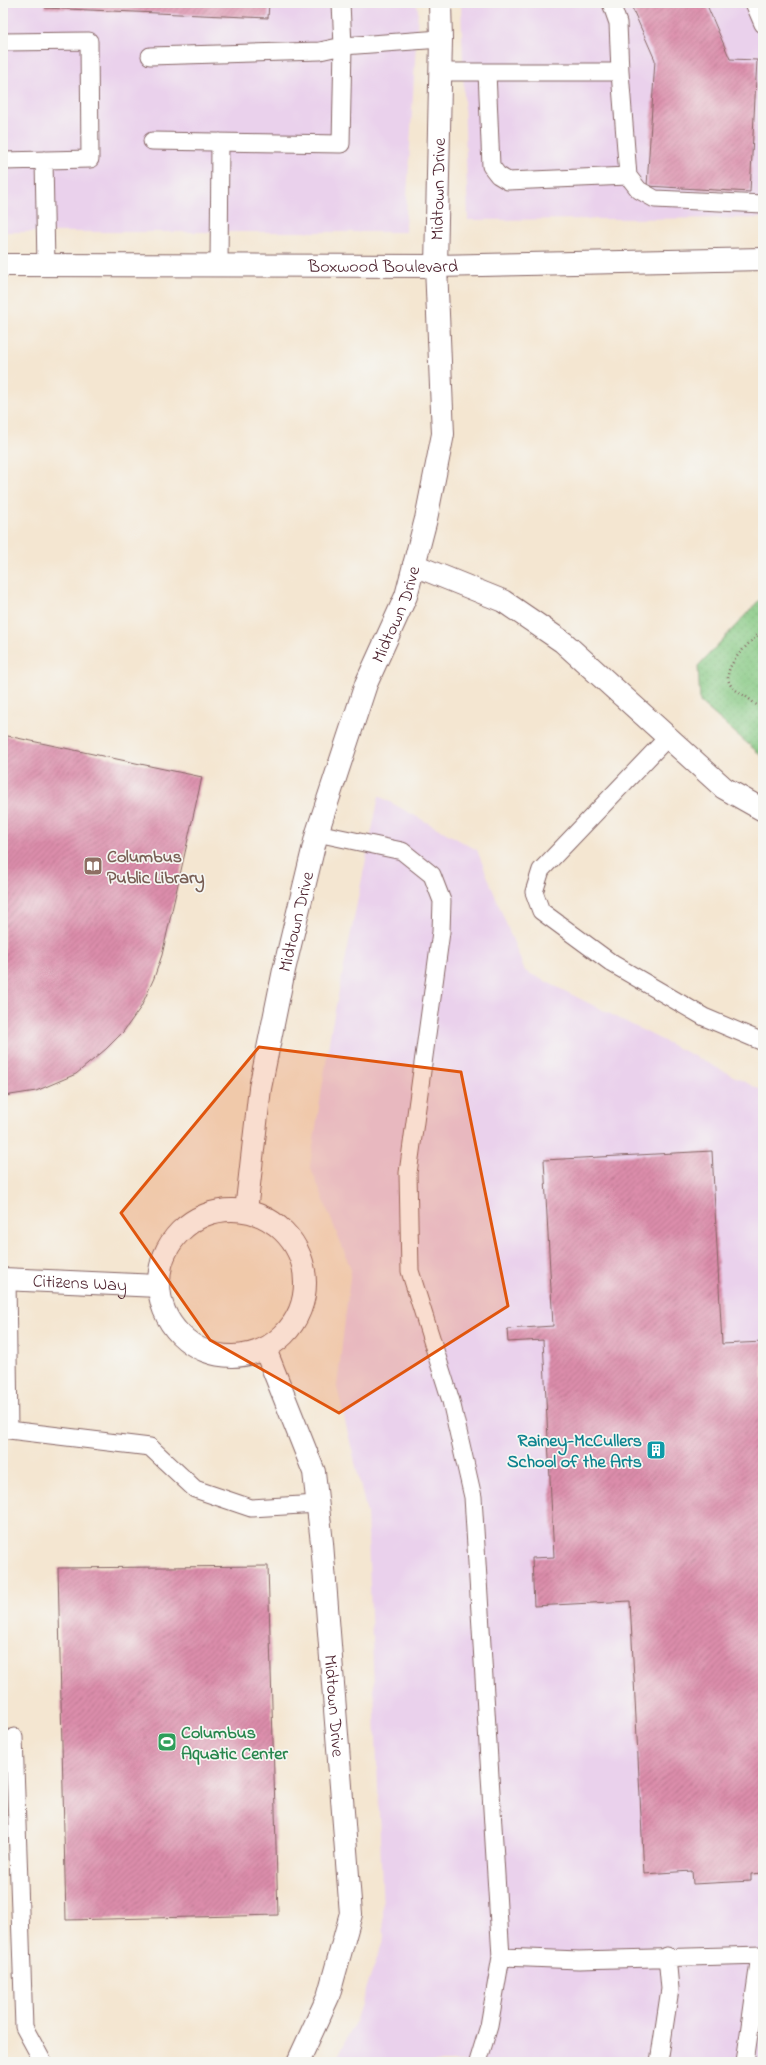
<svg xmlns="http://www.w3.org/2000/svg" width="766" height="2065" font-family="'Indie Flower',sans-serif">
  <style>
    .built { fill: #ead1ec }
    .grass { fill: url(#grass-dots); stroke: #687457 }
    .building { fill: url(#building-hatch) }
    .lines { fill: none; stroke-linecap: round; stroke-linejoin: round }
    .lane-casing { stroke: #866565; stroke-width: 19 }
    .street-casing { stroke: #866565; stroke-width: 24 }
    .secondary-casing { stroke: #866565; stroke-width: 24 }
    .path { stroke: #866565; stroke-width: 2.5; stroke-dasharray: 1 3; stroke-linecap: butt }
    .lane { stroke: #fff; stroke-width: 17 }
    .street { stroke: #fff; stroke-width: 22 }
    .secondary { stroke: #fff; stroke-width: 22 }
    .marked { fill: #e0560e; fill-opacity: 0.2; stroke: #e0560e; stroke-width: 3; stroke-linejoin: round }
    .labels { text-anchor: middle; stroke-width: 3.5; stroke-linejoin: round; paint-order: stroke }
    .street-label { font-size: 18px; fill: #4a1f2b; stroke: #f6f6f2 }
    .education-label { font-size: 18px; font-weight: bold; fill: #785e54; stroke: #f6f6f2; text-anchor: start }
    .culture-label { font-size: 18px; font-weight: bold; fill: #0d838f; stroke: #f6f6f2; text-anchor: end }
    .leisure-label { font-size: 18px; font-weight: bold; fill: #27864d; stroke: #f6f6f2; text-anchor: start }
  </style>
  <defs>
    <pattern id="grass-dots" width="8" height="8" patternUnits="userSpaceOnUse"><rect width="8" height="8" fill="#86c983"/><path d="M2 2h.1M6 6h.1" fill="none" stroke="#75ac71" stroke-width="1.8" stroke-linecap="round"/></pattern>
    <pattern id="building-hatch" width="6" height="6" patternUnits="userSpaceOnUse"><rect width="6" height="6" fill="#dc8dab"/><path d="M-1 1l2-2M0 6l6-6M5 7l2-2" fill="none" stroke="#b4738b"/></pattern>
  </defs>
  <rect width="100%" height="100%" fill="#f6f6f2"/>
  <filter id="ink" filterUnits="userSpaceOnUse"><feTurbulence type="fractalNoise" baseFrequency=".025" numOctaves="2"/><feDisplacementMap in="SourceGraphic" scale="8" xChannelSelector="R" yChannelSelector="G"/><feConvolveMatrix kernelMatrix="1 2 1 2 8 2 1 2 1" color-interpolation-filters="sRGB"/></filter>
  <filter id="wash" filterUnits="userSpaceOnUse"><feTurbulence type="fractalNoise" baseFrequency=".012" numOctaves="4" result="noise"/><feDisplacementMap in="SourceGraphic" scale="16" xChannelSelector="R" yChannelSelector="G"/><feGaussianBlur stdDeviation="0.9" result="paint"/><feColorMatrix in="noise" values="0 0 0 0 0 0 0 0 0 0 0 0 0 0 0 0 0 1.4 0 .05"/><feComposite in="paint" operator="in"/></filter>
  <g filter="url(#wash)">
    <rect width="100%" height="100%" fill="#f4e6d1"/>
    <!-- built -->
    <path class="built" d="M3 3H416L418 9 405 232H3Z
      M461 3H763V218L468 220Z
      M379 796 477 850 525 971 763 1091V2062H335L353 2027 384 1938 367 1513 337 1387 351 1269 310 1166 331 1030Z"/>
    <!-- grass -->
    <path class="grass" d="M763 596V757L700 702 698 666Z"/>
    <g id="blocks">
      <!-- building -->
      <path class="building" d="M45 3H269L268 18 45 8Z
        M630 3H706L730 59 757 60 750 192 647 186 655 60Z
        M3 735 202 777 162 955 154 978 141 1007 123 1032 106 1049 76 1074 36 1091 4 1096Z
        M712 1151 722 1344 763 1342V1873L751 1874V1881L693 1884 692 1871 644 1874 630 1601 534 1606 532 1558 554 1557 543 1340 508 1342 507 1329 553 1326 544 1160Z
        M268 1566 278 1915 66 1920 58 1568Z"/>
    </g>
  </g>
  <g filter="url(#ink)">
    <use href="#blocks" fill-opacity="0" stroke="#866565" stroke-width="1"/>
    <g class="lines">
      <!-- lane casing -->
      <g class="lane-casing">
        <path id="lane" d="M754 3 763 24
          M3 42 89 41 90 159 3 161
          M150 56 320 51 343 46 441 39
          M440 72H620L618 23 611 3
          M487 72 491 166 498 175 508 181 628 176 620 72
          M152 141 341 144 343 46 341 3
          M44 160 46 265
          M628 176 639 190 655 199 763 204
          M219 265 220 142
          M668 737 541 870 534 892 541 911 613 964 704 1017 763 1042
          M317 833 402 851 432 875 442 901 441 932 408 1173 410 1271 451 1401 473 1497 501 1957 489 2026 478 2062
          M7 1279 9 1430 150 1447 195 1489 251 1508 318 1504
          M14 1737 24 2027 43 2062
          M501 1957 579 1960 763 1955
          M659 2062 670 1989 667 1956
          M745 2062 760 1955"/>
      </g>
      <!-- street casing -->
      <g class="street-casing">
        <g id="street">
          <path d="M414 565 503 601 563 642 724 788 763 810"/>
          <circle cx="232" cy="1283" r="73"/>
          <path id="s1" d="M246 1211 260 1088 284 970 317 833 366 684 406 596 426 519 443 434 436 266 441 39 440 3"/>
          <path id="s2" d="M3 1279 158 1286"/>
          <path id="s3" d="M265 1349 314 1472 322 1543 351 1914 328 1997 298 2062"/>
        </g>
      </g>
      <!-- secondary casing -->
      <g class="secondary-casing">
        <g id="secondary">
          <path id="s4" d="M3 265 436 266 763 259"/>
        </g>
      </g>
      <!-- path -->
      <path class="path" d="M763 630C752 641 722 665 729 682 731 688 740 693 745 696 751 700 757 706 763 709"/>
      <!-- lane -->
      <use href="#lane" class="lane"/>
      <!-- street -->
      <use href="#street" class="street"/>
      <!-- secondary -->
      <use href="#secondary" class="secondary"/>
    </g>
  </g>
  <!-- marked area -->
  <path class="marked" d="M259 1047 461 1072 508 1306 339 1413 210 1340 121 1213Z"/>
  <!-- icons -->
  <defs>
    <g id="library-square" transform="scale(1)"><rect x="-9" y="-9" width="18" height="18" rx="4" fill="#8d6e63" stroke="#f6f6f2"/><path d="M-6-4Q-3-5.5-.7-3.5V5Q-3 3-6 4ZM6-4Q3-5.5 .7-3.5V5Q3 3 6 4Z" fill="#fff"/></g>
    <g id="building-square" transform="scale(1)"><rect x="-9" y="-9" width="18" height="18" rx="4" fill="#0f9aa8" stroke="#f6f6f2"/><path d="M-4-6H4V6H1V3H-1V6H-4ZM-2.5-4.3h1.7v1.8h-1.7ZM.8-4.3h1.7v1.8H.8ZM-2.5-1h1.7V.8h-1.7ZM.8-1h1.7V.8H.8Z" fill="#fff"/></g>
    <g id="stadium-square" transform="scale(1)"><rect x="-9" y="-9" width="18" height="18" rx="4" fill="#2e9e5b" stroke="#f6f6f2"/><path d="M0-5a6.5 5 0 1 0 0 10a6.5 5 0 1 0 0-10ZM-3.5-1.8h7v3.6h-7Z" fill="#fff"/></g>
  </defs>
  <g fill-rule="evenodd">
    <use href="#library-square" x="93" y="866"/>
    <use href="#building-square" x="656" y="1450"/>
    <use href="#stadium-square" x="167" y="1742"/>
  </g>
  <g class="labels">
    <!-- street labels -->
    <g class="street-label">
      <text dy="6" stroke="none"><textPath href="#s1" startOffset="1050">Midtown Drive</textPath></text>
      <text dy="6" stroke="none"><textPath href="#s4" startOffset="380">Boxwood Boulevard</textPath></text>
      <text dy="6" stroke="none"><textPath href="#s1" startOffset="618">Midtown Drive</textPath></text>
      <text dy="6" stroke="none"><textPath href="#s1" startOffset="294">Midtown Drive</textPath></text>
      <text dy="6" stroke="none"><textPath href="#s2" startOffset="77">Citizens Way</textPath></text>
      <text dy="6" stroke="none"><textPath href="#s3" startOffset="367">Midtown Drive</textPath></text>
    </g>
    <!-- education labels -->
    <g class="education-label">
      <text x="107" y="862">Columbus<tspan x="107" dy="21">Public Library</tspan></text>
    </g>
    <!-- culture labels -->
    <g class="culture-label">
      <text x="642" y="1446">Rainey-McCullers<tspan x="642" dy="21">School of the Arts</tspan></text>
    </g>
    <!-- leisure labels -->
    <g class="leisure-label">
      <text x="181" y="1738">Columbus<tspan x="181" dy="21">Aquatic Center</tspan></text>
    </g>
  </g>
  <!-- margin -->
  <rect width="766" height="2065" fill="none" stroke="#f6f6f2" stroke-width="16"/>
</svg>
